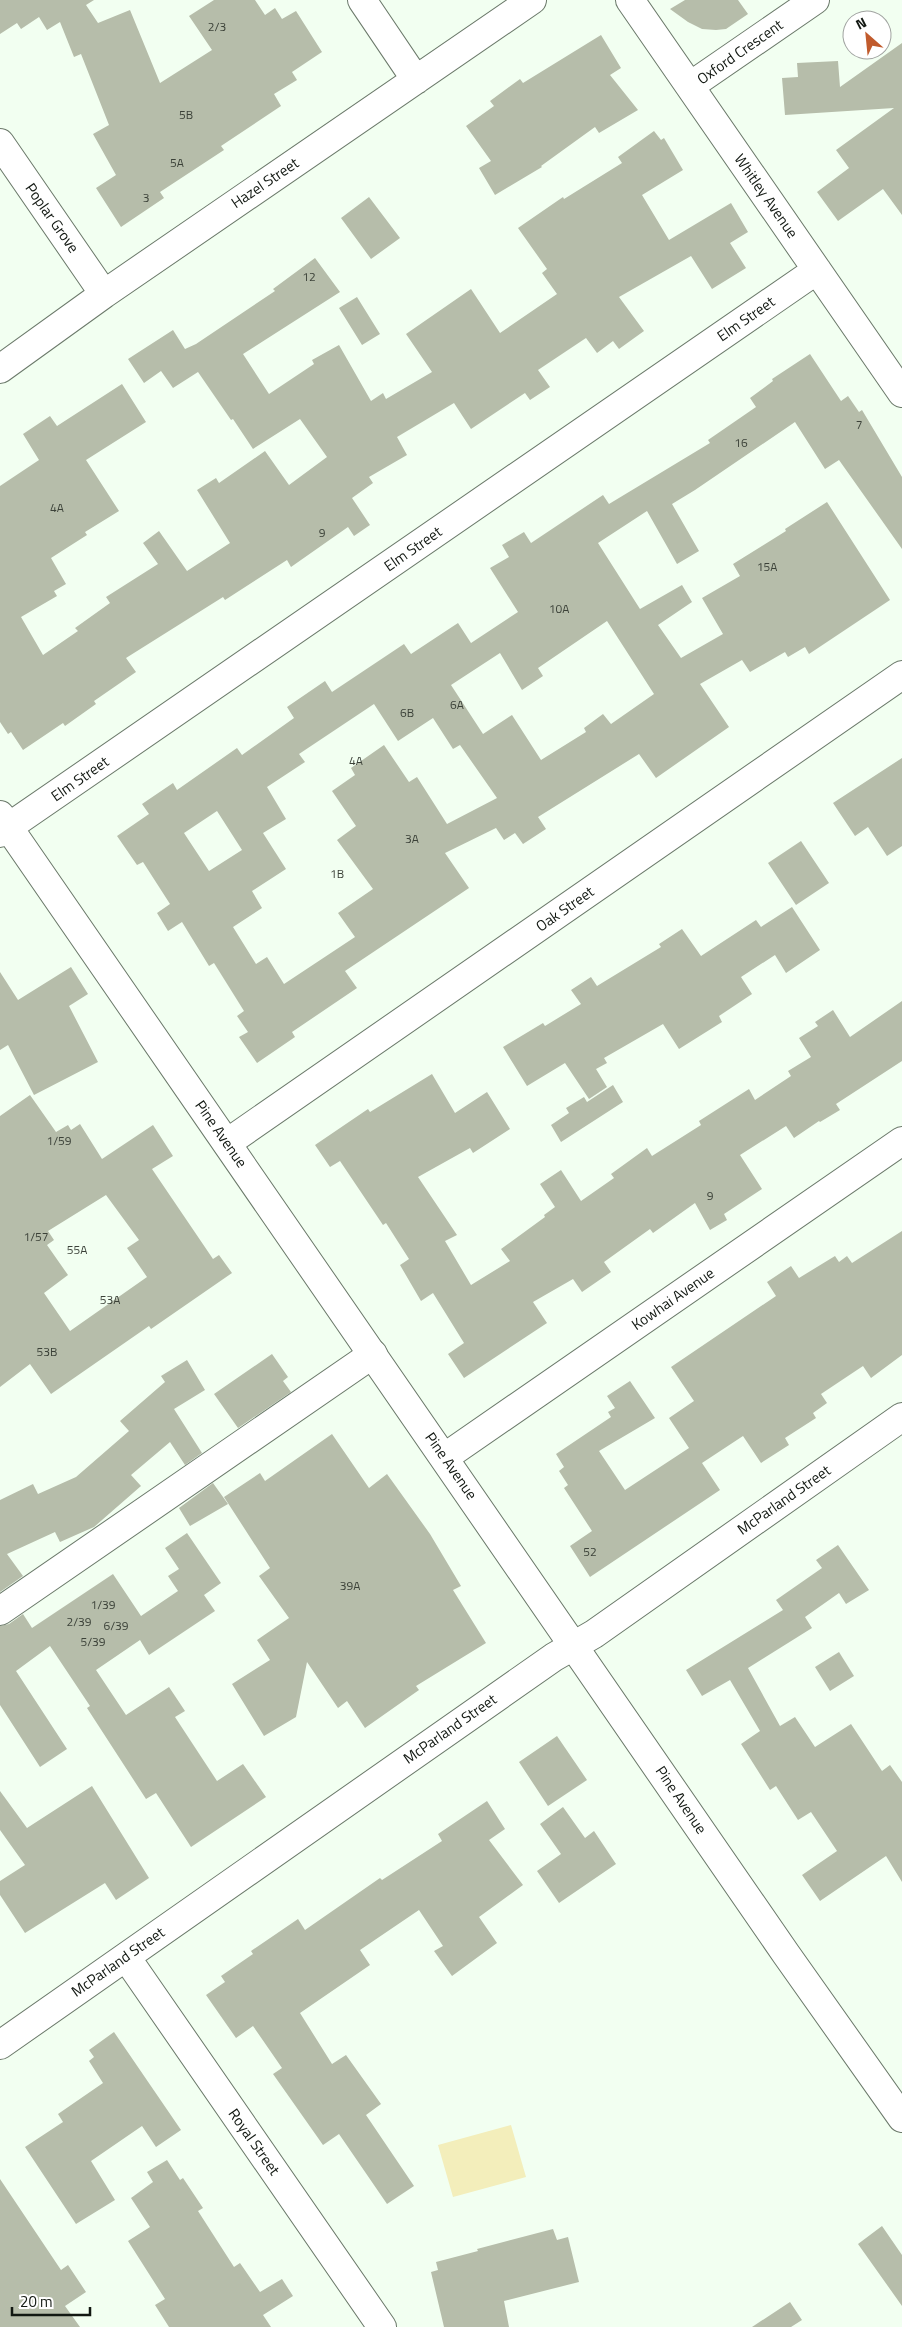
<svg xmlns="http://www.w3.org/2000/svg" width="902" height="2327" font-family="'Titillium Web',sans-serif">
  <style>
    .green { fill: #f3eebb }
    .building { fill: #b6bdaa; fill-rule: evenodd }
    .lines { fill: none; stroke-linecap: round; stroke-linejoin: round }
    .minor-casing { stroke: #6b796a; stroke-width: 30 }
    .tertiary-casing { stroke: #6b796a; stroke-width: 30 }
    .minor { stroke: #fff; stroke-width: 28 }
    .tertiary { stroke: #fff; stroke-width: 28 }
    .labels { text-anchor: middle; stroke-width: 4.5; stroke-linejoin: round; paint-order: stroke }
    .number-label { font-size: 12px; fill: #3b4138 }
    .street-label { font-size: 15px; fill: #121812; stroke: #fff }
  </style>
  <rect width="100%" height="100%" fill="#f2fff1"/>
  <!-- green -->
  <path class="green" d="M511 2125 526 2177 453 2197 438 2145Z"/>
  <!-- building -->
  <path class="building" d="M0 0H94L86 5 98 23 130 10 160 83 212 50 189 16 214 0H255L265 15 275 8 282 19 296 11 322 52 292 72 297 80 274 94 281 106 221 146 224 150 160 192 164 198 121 227 96 188 116 175 93 134 109 125 81 54 74 57 60 22 47 30 39 17 21 29 17 23 0 34Z
    M685 0H738L748 14 726 29 716 30 702 29 688 22 670 9Z
    M601 35 621 68 610 75 638 110 599 133 595 127 541 166 542 167 495 195 479 168 491 161 466 126 494 106 490 101 520 79 523 83Z
    M902 43V215L883 189 838 221 817 192 849 168 836 150 894 108 785 115 782 78 798 77 797 63 838 61 840 87Z
    M654 131 661 140 664 138 683 170 642 195 669 240 731 203 748 232 730 243 746 268 712 289 691 256 619 297 644 331 619 349 613 341 597 353 586 338 538 370 550 387 530 400 525 393 471 429 454 403 397 437 407 455 369 477 373 483 352 498 370 525 354 536 348 527 291 567 287 560 225 600 223 597 126 658 136 672 94 701 96 704 65 726 63 723 23 750 11 732 8 734 0 722V486L39 460 23 434 50 416 57 426 122 384 146 422 86 460 119 511 85 532 87 535 51 558 66 584 54 591 57 596 21 617 43 655 78 631 75 628 110 603 106 597 158 564 143 543 159 531 187 571 230 543 197 490 216 478 219 483 265 451 289 485 327 457 300 419 253 449 233 419 231 420 198 372 173 388 161 371 144 383 128 359 173 330 185 349 196 344 275 291 273 289 315 258 340 292 243 354 269 394 314 364 312 360 339 345 371 401 383 393 386 399 432 372 406 334 471 289 500 333 557 294 542 273 547 269 518 228 563 197 564 199 622 163 618 157Z
    M369 197 400 238 371 259 341 218Z
    M357 297 380 334 362 345 339 308Z
    M810 354 841 401 848 396 859 412 862 410 902 477V549L839 460 825 469 795 422 695 490 672 504 699 551 677 564 647 511 598 543 640 609 682 585 692 602 658 625 681 658 723 634 702 598 740 576 733 564 786 531 785 529 827 502 890 600 809 654 805 647 788 657 785 652 750 672 742 660 700 684 729 727 656 778 639 754 538 817 546 829 523 844 515 833 504 840 496 828 445 853 469 888 345 971 357 988 292 1032 295 1037 257 1063 239 1037 248 1032 237 1016 244 1011 214 963 209 966 182 922 168 931 157 913 170 904 143 862 137 865 117 836 149 814 142 804 173 783 177 790 237 748 242 755 294 718 287 707 325 681 332 692 404 644 411 654 458 623 471 643 518 612 490 568 509 557 502 545 524 532 531 543 603 495 609 504 710 443 708 440 756 407 750 398 773 381 772 379ZM607 621 654 694 611 724 603 714 584 728 586 732 541 760 512 715 483 734 451 685 500 653 522 690 543 676 538 668ZM374 704 398 741 433 718 453 749 460 745 497 798 447 824 417 777 409 782 384 745 351 768 355 775 332 791 356 826 337 840 373 889 338 913 355 937 284 984 267 957 256 964 233 927 262 908 252 891 286 869 263 833 286 819 267 787 305 762 299 754ZM217 811 242 850 209 871 184 833Z
    M902 758V846L887 856 868 827 855 836 833 803Z
    M801 841 829 883 796 905 768 863Z
    M792 907 820 950 786 973 775 955 741 977 752 994 719 1016 722 1022 679 1049 663 1024 604 1058 607 1063 596 1069 607 1087 589 1099 565 1063 527 1086 503 1047 543 1023 545 1026 581 1004 571 990 591 977 597 986 661 947 659 944 682 929 701 956 756 920 761 927Z
    M71 967 88 994 69 1006 98 1062 34 1095 8 1045 0 1050V972L18 1000Z
    M902 1001V1061L836 1104 840 1110 820 1122 819 1121 794 1138 786 1126 740 1155 762 1189 724 1214 727 1220 710 1230 695 1203 653 1233 650 1229 604 1262 611 1272 582 1292 573 1279 533 1302 547 1323 464 1378 448 1354 464 1343 433 1293 421 1301 400 1265 409 1259 386 1223 383 1225 340 1161 330 1167 315 1145 368 1109 370 1112 432 1074 455 1113 487 1092 510 1129 473 1153 470 1148 418 1177 457 1235 445 1241 471 1285 510 1261 501 1249 545 1217 544 1215 555 1207 540 1184 561 1170 581 1201 614 1178 611 1174 647 1148 652 1156 701 1125 699 1121 749 1089 755 1100 791 1076 788 1071 811 1057 799 1038 818 1026 815 1022 833 1010 850 1037Z
    M613 1085 623 1102 561 1142 551 1125 569 1113 566 1108 584 1097 587 1102Z
    M30 1095 56 1132 68 1125 71 1130 80 1124 102 1159 153 1125 173 1156 152 1169 213 1259 219 1255 232 1273 151 1329 149 1326 51 1394 30 1364 0 1387V1116ZM106 1195 139 1240 127 1248 147 1277 70 1331 44 1293 68 1275 47 1245 54 1240 48 1231Z
    M902 1231V1355L871 1378 863 1366 821 1394 827 1403 813 1413 816 1418 785 1438 789 1445 761 1463 743 1436 702 1463 720 1490 590 1577 570 1546 592 1531 564 1488 568 1485 559 1471 564 1467 556 1454 611 1417 608 1412 615 1408 607 1396 630 1381 655 1418 599 1451 625 1490 689 1448 669 1418 694 1401 671 1367 776 1296 767 1282 791 1266 799 1278 835 1256 839 1262 847 1256 852 1263Z
    M272 1354 288 1377 283 1381 291 1392 238 1428 214 1394Z
    M187 1360 205 1390 174 1409 202 1453 185 1465 170 1442 131 1475 141 1486 94 1527 60 1542 55 1532 7 1554 23 1576 0 1592V1500L33 1484 38 1494 76 1477 129 1431 120 1421 165 1382 161 1376Z
    M332 1434 369 1488 387 1474 430 1534 461 1586 453 1590 486 1643 416 1686 419 1690 365 1728 347 1701 338 1708 307 1662 296 1717 264 1736 232 1684 270 1660 257 1640 289 1618 259 1576 270 1568 224 1497 260 1473 265 1481Z
    M213 1483 228 1504 190 1526 179 1508Z
    M187 1533 221 1583 204 1595 215 1611 149 1655 140 1640 96 1670 126 1715 169 1687 185 1711 175 1717 217 1781 243 1764 266 1797 191 1847 156 1793 146 1799 87 1708 90 1706 50 1646 16 1671 67 1749 40 1767 0 1705V1626L9 1624 23 1614 32 1628 113 1574 141 1616 178 1591 168 1576 179 1569 165 1548Z
    M838 1545 869 1590 846 1604 839 1593 805 1617 812 1628 748 1668 780 1726 795 1717 815 1747 851 1724 882 1771 890 1765 902 1782V1882L886 1856 820 1901 802 1875 837 1851 811 1812 798 1820 776 1786 770 1790 741 1744 760 1731 730 1680 702 1696 686 1670 783 1610 776 1600 822 1568 816 1560Z
    M839 1652 854 1676 830 1691 815 1667Z
    M557 1736 587 1780 548 1806 519 1762Z
    M92 1786 149 1878 116 1900 105 1883 25 1933 0 1895V1881L25 1865 0 1830V1791L27 1828Z
    M487 1801 505 1829 489 1840 523 1885 479 1917 497 1943 452 1976 434 1951 443 1946 419 1910 360 1950 370 1965 300 2013 332 2064 346 2055 381 2104 366 2115 414 2186 387 2204 339 2134 323 2145 273 2074 282 2068 253 2026 236 2038 206 1995 225 1982 221 1976 253 1954 251 1951 298 1919 305 1930 380 1878 382 1880 442 1841 438 1834Z
    M563 1807 585 1838 594 1831 616 1864 559 1903 537 1871 561 1854 540 1824Z
    M114 2032 181 2130 156 2147 142 2126 91 2161 115 2200 76 2224 25 2147 63 2122 58 2114 103 2083 89 2061 94 2057 89 2050Z
    M167 2160 180 2180 183 2178 203 2208 198 2211 234 2267 240 2263 260 2292 282 2279 293 2296 263 2315 271 2327H169L155 2305 165 2299 128 2241 150 2227 131 2198 153 2182 147 2172Z
    M0 2179 61 2270 68 2265 86 2292 65 2306 80 2327H0Z
    M882 2226 902 2255V2306L858 2244Z
    M553 2229 557 2240 568 2237 579 2282 504 2301 509 2327H444L431 2272 438 2270 436 2262 478 2251 477 2249Z
    M790 2302 802 2320 791 2327H752Z"/>
  <g class="lines">
    <!-- minor casing -->
    <g class="minor-casing">
      <path id="minor" d="M362 0 416 80
        M630 0 902 393
        M690 86 815 0
        M0 143 104 294
        M0 369 104 294 532 0
        M0 833 817 270
        M227 1143 902 675
        M445 1457 902 1141
        M0 1611 373 1354
        M126 1957 382 2327
        M0 2045 554 1657 594 1634 902 1417"/>
    </g>
    <!-- tertiary casing -->
    <g class="tertiary-casing">
      <path id="tertiary" d="M0 815 786 1954 902 2118"/>
    </g>
    <!-- minor -->
    <use href="#minor" class="minor"/>
    <!-- tertiary -->
    <use href="#tertiary" class="tertiary"/>
  </g>
  <g class="labels">
    <!-- number labels -->
    <g class="number-label">
      <text x="217" y="31">2/3</text>
      <text x="186" y="119">5B</text>
      <text x="177" y="167">5A</text>
      <text x="146" y="202">3</text>
      <text x="309" y="281">12</text>
      <text x="859" y="429">7</text>
      <text x="741" y="447">16</text>
      <text x="57" y="512">4A</text>
      <text x="322" y="537">9</text>
      <text x="767" y="571">15A</text>
      <text x="559" y="613">10A</text>
      <text x="457" y="709">6A</text>
      <text x="407" y="717">6B</text>
      <text x="356" y="765">4A</text>
      <text x="412" y="843">3A</text>
      <text x="337" y="878">1B</text>
      <text x="59" y="1145">1/59</text>
      <text x="710" y="1200">9</text>
      <text x="36" y="1241">1/57</text>
      <text x="77" y="1254">55A</text>
      <text x="110" y="1304">53A</text>
      <text x="47" y="1356">53B</text>
      <text x="590" y="1556">52</text>
      <text x="350" y="1590">39A</text>
      <text x="103" y="1609">1/39</text>
      <text x="79" y="1626">2/39</text>
      <text x="116" y="1630">6/39</text>
      <text x="93" y="1646">5/39</text>
    </g>
    <!-- street labels -->
    <g class="street-label">
      <text transform="translate(740 52) rotate(-35)" y="5">Oxford Crescent</text>
      <text transform="translate(265 183) rotate(-34)" y="5">Hazel Street</text>
      <text transform="translate(766 196) rotate(55)" y="5">Whitley Avenue</text>
      <text transform="translate(52 218) rotate(55)" y="5">Poplar Grove</text>
      <text transform="translate(746 319) rotate(-35)" y="5">Elm Street</text>
      <text transform="translate(413 549) rotate(-35)" y="5">Elm Street</text>
      <text transform="translate(80 779) rotate(-35)" y="5">Elm Street</text>
      <text transform="translate(565 909) rotate(-35)" y="5">Oak Street</text>
      <text transform="translate(221 1134) rotate(55)" y="5">Pine Avenue</text>
      <text transform="translate(673 1299) rotate(-35)" y="5">Kowhai Avenue</text>
      <text transform="translate(451 1466) rotate(55)" y="5">Pine Avenue</text>
      <text transform="translate(784 1500) rotate(-35)" y="5">McParland Street</text>
      <text transform="translate(450 1729) rotate(-35)" y="5">McParland Street</text>
      <text transform="translate(681 1800) rotate(56)" y="5">Pine Avenue</text>
      <text transform="translate(118 1962) rotate(-35)" y="5">McParland Street</text>
      <text transform="translate(254 2142) rotate(55)" y="5">Royal Street</text>
    </g>
  </g>
  <!-- north arrow -->
  <g transform="translate(867 35) rotate(333)"><circle r="24" fill="#ffffff" stroke="#a0a3a0"/>
  <path d="M0-4L9 19L0 12L-9 19Z" fill="#c15b2c"/>
  <text y="-8" font-size="14" font-weight="bold" text-anchor="middle" fill="#121812">N</text>
  </g>
  <!-- scale -->
  <path d="M12 2307v8h78v-8" fill="none" stroke="#121812" stroke-width="2.5"/>
  <text x="20" y="2307" font-size="15" fill="#121812" stroke="#ffffff" stroke-width="4" paint-order="stroke">20 m</text>
</svg>
